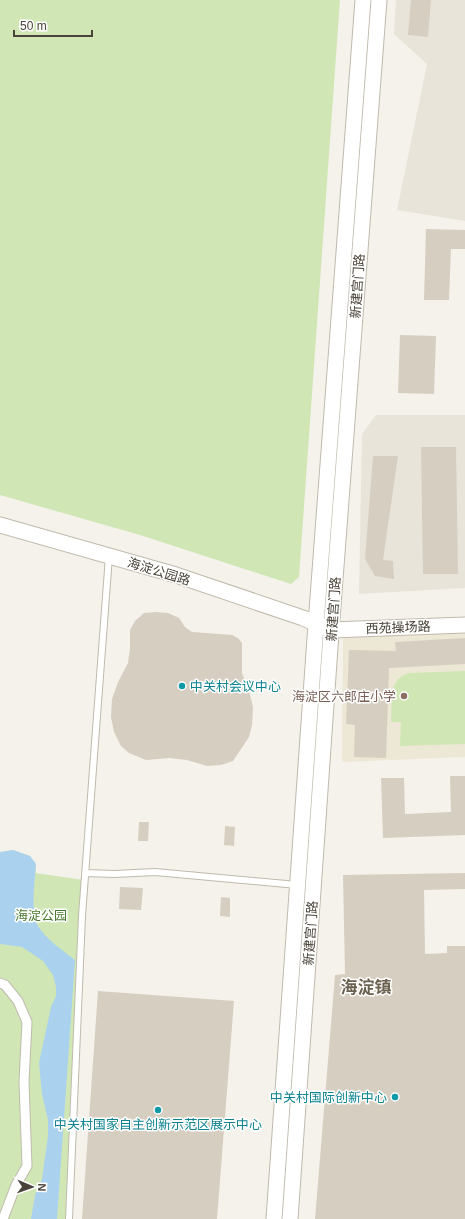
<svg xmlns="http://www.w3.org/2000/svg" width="465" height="1219" font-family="Arial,'Noto Sans SC',sans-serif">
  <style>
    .residential { fill: #e8e4d9 }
    .education { fill: #ede7d5 }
    .green { fill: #d0e7b5 }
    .water { fill: #aad2ef }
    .building { fill: #d6cec0 }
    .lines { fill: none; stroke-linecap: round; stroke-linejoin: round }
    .service-casing { stroke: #c0baad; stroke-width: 8 }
    .pedestrian-casing { stroke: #c0baad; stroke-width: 11 }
    .tertiary-casing { stroke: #c0baad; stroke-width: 17 }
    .service { stroke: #fff; stroke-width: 6 }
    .pedestrian { stroke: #fff; stroke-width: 9 }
    .tertiary { stroke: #fff; stroke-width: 15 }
    .culture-dot { fill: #0f9aa8; stroke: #fff; stroke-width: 1.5 }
    .education-dot { fill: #8d6e63; stroke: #fff; stroke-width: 1.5 }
    .labels { text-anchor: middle; stroke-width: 3; stroke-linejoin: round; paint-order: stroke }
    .street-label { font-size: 13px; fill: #494339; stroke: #fff }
    .culture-label { font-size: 13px; fill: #0d838f; stroke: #fff; text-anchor: start }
    .education-label { font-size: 13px; fill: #785e54; stroke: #fff; text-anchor: end }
    .park-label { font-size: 13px; fill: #497a2d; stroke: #fff }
    .district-label { font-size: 17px; font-weight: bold; fill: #6b6150; stroke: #fff }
  </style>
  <rect width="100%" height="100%" fill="#f5f2eb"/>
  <!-- residential -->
  <path class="residential" d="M396 0H465V221L397 210 427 64 394 34Z
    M376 415H465V588L359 594 362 434Z"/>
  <!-- education -->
  <path class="education" d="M465 631V757L342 762 343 635Z"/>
  <!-- green -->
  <path class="green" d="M0 0H340L299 577 291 584 140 535 0 495Z
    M465 671V744L400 746 401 722H391L392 690 398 679 404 675 409 673Z
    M13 850 30 856 36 864V873L84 880 66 1219H0V852Z"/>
  <!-- water -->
  <path class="water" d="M13 850 30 856 36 864C35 878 30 914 38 926 47 940 61 949 75 960L57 1219H31L35 1195 42 1179 48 1136V1120L42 1094 39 1063 51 1007 56 996V987L53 975 43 961 22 947 0 944V852Z"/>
  <!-- building -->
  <path class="building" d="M411 0H431L428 37 408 35Z
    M426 229 465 230V249H451L449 300H424Z
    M400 335 436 336 434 394 398 393Z
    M421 447H456L458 574H423Z
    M373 456H398L383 560 393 561 394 579 375 576 365 559Z
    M156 612 168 613 179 618 185 627 192 632 232 635 238 638 242 643V673L249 691 253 707 252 725 249 737 233 761 221 765 207 766 187 760 169 758 146 760 129 753 121 746 114 732 111 717 112 699 118 682 128 663 130 648V630L135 621 144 613Z
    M465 638V664L389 668 386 758 354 757 355 725 346 724 349 650 396 651 395 642Z
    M450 776H465V835L383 838 381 778H404L405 814 451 812Z
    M139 822H149L148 841H138Z
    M225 826 235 827 234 846 224 845Z
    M465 873V889L424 890 425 954 447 953V946H465V1219H315L335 975 345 974 343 875Z
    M120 887 143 888 141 910 119 909Z
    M221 897 230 898V917L220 916Z
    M98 991 234 1001 217 1219H82Z"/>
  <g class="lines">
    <!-- service casing -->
    <g class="service-casing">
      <path id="service" d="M85 873 115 874 155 872 297 885
        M69 1219 82 916 109 556"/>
    </g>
    <!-- pedestrian casing -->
    <g class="pedestrian-casing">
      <path id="pedestrian" d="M0 983 5 985 18 1001 27 1022 24 1082 27 1166 16 1185 3 1219"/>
    </g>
    <!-- tertiary casing -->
    <g class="tertiary-casing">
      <path id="tertiary" d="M0 525 176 575 303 618 331 630 465 625
        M274 1219 316 624 363 0
        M290 1219 332 619 379 0"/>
    </g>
    <!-- service -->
    <use href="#service" class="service"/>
    <!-- pedestrian -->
    <use href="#pedestrian" class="pedestrian"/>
    <!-- tertiary -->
    <use href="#tertiary" class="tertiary"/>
  </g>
  <!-- markers -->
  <g class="culture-dot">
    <circle cx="182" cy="686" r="4"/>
    <circle cx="395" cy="1097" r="4"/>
    <circle cx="158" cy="1110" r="4"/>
  </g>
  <circle class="education-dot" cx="404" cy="696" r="4"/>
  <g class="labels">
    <!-- street labels -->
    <g class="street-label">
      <text transform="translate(357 286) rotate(-86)" y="5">新建宫门路</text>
      <text transform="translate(159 571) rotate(17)" y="5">海淀公园路</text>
      <text transform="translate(333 609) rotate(-86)" y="5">新建宫门路</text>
      <text transform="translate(398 627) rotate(-2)" y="5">西苑操场路</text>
      <text transform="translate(310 933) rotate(-86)" y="5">新建宫门路</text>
    </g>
    <!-- culture labels -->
    <g class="culture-label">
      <text x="190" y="691">中关村会议中心</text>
      <text x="387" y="1102" text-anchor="end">中关村国际创新中心</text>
      <text x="158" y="1129" text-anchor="middle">中关村国家自主创新示范区展示中心</text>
    </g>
    <!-- education labels -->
    <g class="education-label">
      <text x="396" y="701">海淀区六郎庄小学</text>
    </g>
    <!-- park labels -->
    <g class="park-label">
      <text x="41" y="920">海淀公园</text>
    </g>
    <!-- district labels -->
    <g class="district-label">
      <text x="366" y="993">海淀镇</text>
    </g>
  </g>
  <!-- north arrow -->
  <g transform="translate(32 1187) rotate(92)" stroke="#ffffff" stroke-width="3" paint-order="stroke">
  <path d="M0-3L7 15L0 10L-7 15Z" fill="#494339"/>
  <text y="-6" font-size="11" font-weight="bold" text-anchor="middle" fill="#494339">N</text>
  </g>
  <!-- scale -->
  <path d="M14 30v6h78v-6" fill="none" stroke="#494339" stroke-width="2"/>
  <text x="20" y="30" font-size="12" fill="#494339" stroke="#ffffff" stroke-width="3" paint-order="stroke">50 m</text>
</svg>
